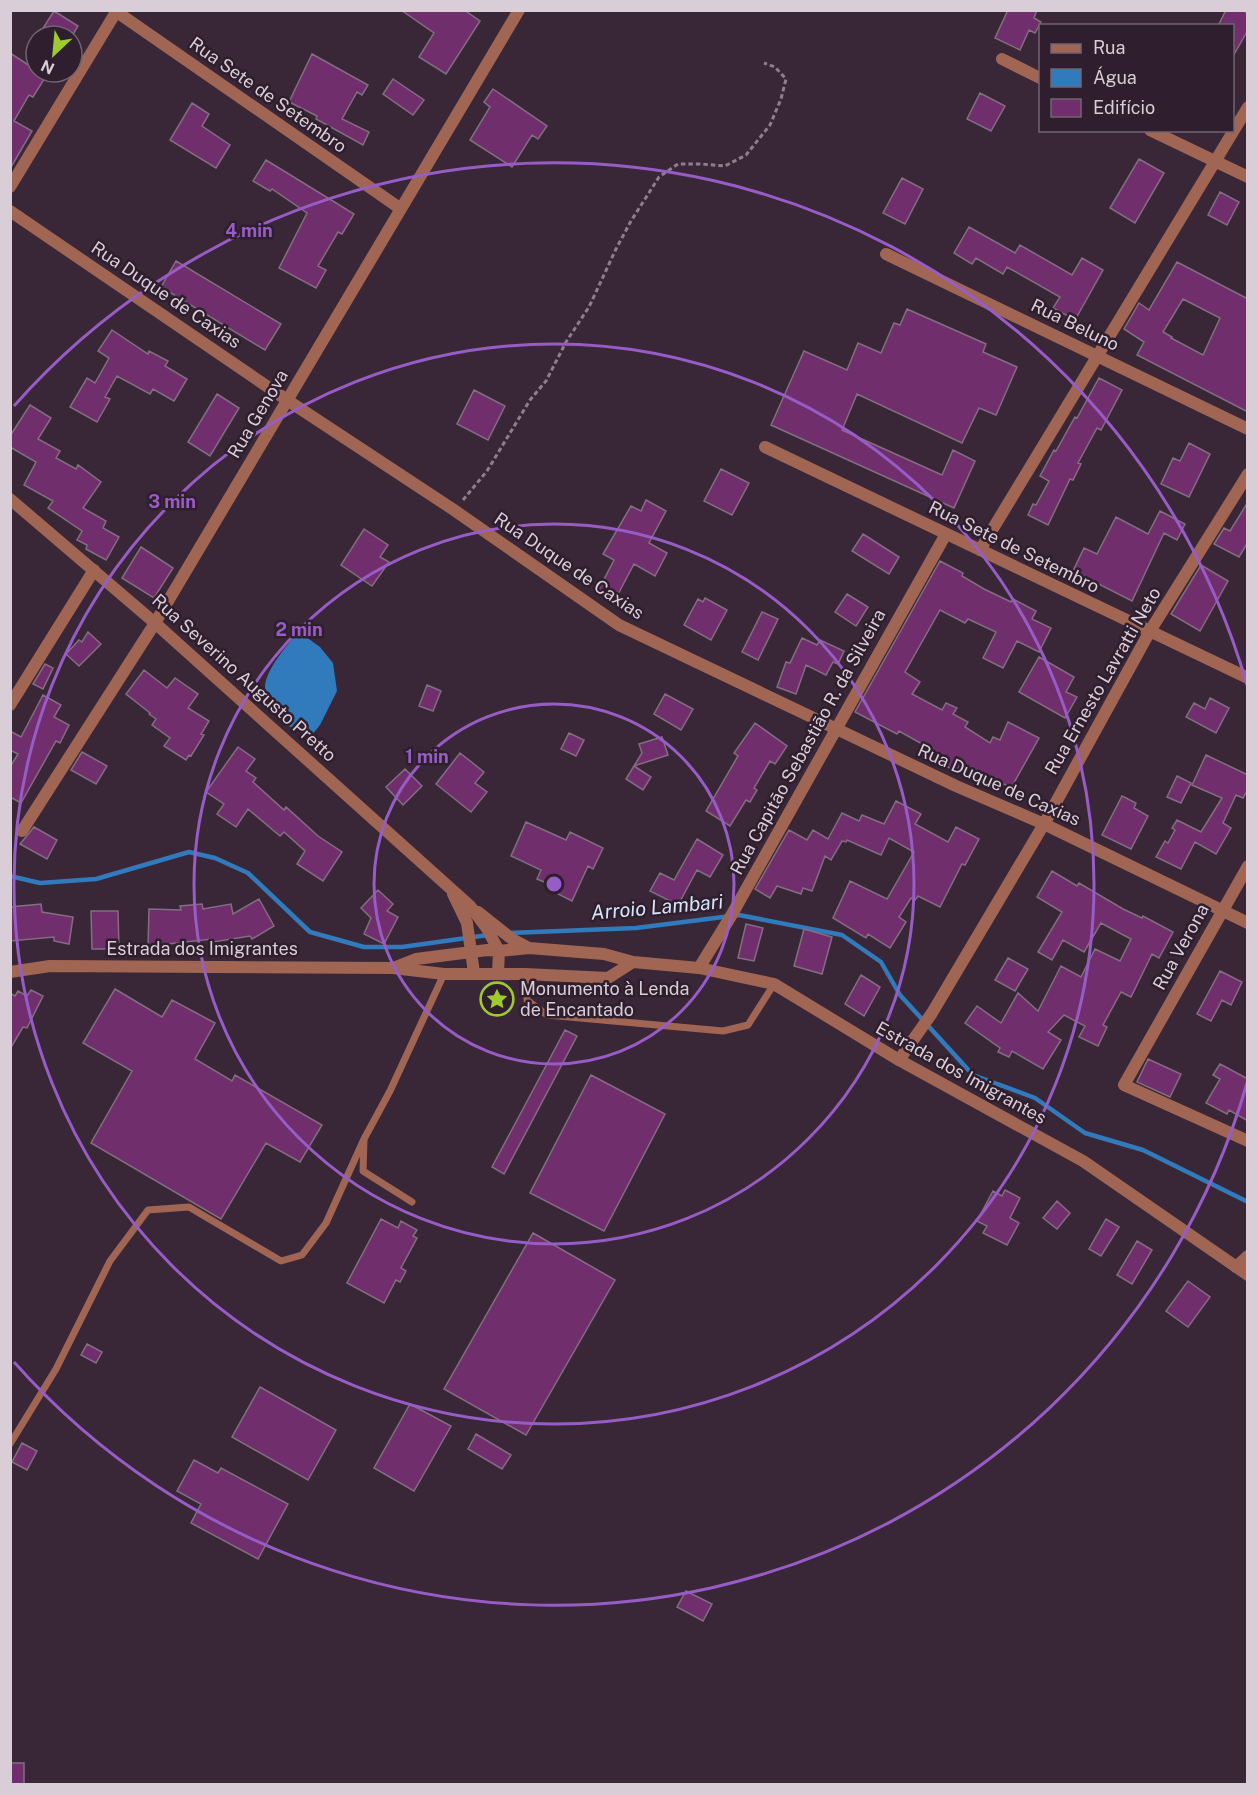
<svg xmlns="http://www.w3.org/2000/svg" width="1258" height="1795" font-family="'Public Sans',sans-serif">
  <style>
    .water { fill: #317abc }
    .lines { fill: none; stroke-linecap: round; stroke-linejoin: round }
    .stream { stroke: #317abc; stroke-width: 4.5 }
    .building { fill: #712e6d; stroke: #836e81; stroke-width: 1.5; fill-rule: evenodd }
    .path { stroke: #8e7f8c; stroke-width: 3; stroke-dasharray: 4.5 3; stroke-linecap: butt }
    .service { stroke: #a16553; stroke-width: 7 }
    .minor { stroke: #a16553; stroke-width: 12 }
    .tertiary { stroke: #a16553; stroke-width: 12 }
    .ring { fill: none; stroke: #975cc6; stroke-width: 3 }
    .labels { text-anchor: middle; stroke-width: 5; stroke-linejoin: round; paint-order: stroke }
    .street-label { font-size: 18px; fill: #d9cdd7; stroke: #2f1e2d }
    .poi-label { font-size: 18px; fill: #d9cdd7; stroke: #2f1e2d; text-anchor: start }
    .water-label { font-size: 20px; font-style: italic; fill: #d5e6f9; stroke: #2f1e2d }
    .centre { fill: #975cc6; stroke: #2f1e2d; stroke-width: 3 }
    .ring-label { font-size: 18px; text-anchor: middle; font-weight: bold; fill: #975cc6; stroke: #2f1e2d; stroke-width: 5; stroke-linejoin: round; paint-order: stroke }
  </style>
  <rect width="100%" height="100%" fill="#392738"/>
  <!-- water -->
  <path class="water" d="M299 632 320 647 333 663 337 691 320 725 310 737C300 732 285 726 278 717 273 710 265 696 265 687 265 671 288 643 299 632Z"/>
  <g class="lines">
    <!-- stream -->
    <path class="stream" d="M10 876 40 883 96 879 189 852 215 858 248 873 310 932 364 947H402L488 935
      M509 933 636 928 739 915 842 935 881 962 900 995 973 1075 1035 1098 1085 1133 1143 1150 1248 1202"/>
  </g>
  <!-- building -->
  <path class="building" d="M401 10H464L480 21 446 74 419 57 434 33Z
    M1008 10H1037L1034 18 1041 22 1035 33 1029 30 1020 50 995 38Z
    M1226 10H1242L1248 14V30L1233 56V26H1218Z
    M54 11 78 26 72 36H38Z
    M10 53 36 70V72L46 76 33 97 29 95 14 121 32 131 10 169Z
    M312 54 368 85 362 95 357 92 342 119 369 132 363 145 316 119 317 116 289 102Z
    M393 79 424 100 413 115 383 94Z
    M493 89 547 126 538 139 532 135 512 167 470 140 490 107 484 102Z
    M980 93 1005 106 991 131 967 119Z
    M192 103 209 114 202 126 230 145 216 168 170 140Z
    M1139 159 1164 173 1135 223 1110 208Z
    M266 160 354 214 342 234 338 232 318 266 326 270 316 288 279 268 307 213 272 189 270 191 253 181Z
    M902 178 923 189 905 224 883 213Z
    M1220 192 1239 202 1227 225 1208 215Z
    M969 227 1015 253 1020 245 1072 275 1082 258 1103 270 1075 320 1053 308 1060 297 1007 267 1003 274 976 258 972 264 954 253Z
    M176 261 281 324 265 350 161 287Z
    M1177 262 1248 299V412L1137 355 1144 342 1124 329 1139 303 1149 310ZM1183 299 1220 318 1203 355 1171 338 1172 337 1163 332Z
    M907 309 986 344 983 352 1017 367 996 415 979 408 962 443 857 394 842 430 942 475 953 450 975 461 954 508 771 425 804 351 847 370 858 343 881 353 894 323 900 325Z
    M112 330 148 354 149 351 168 361 165 366 187 379 174 401 153 389 150 394 117 376 105 397 110 399 97 422 70 407 87 378 95 383 109 358 98 351Z
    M1099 378 1122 390 1101 430 1097 428 1078 463 1081 464 1073 480 1070 479 1048 525 1028 515 1033 504 1036 505 1049 481 1040 476 1054 450 1056 451 1075 417 1077 418Z
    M474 390 505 406 488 440 457 424Z
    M217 394 239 408 210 456 188 442Z
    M30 405 51 418 38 439 60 451 56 458 76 469 78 465 101 482 83 508 106 521 103 528 119 537 106 560 86 549 87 545 77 540 82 531 48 508 53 501 24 485 36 462 10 447V436Z
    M1189 443 1210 454 1189 497 1161 484 1173 458 1180 461Z
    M721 469 749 483 732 515 704 501Z
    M646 500 666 511 649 543 667 553 655 576 634 564 616 598 599 589 614 560 603 554 631 506 641 511Z
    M1248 502V542L1239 557 1214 544 1224 528 1230 531Z
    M1160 511 1185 524 1177 540 1164 533 1132 601 1073 571 1084 548 1097 554 1116 517 1148 534Z
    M364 529 388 545 380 557 389 562 372 586 341 565Z
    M863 534 899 557 889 574 852 551Z
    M141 547 173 568 154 598 122 578Z
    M940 561 963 573 962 576 984 589 1011 602 1013 599 1036 611 1032 619 1051 628 1039 652 1017 641 1003 668 983 658 996 632 968 619 965 623 940 610 905 672 920 682 912 694 942 710 946 703 957 708 953 714 968 722 965 727 990 743 993 737 1000 740 1008 722 1039 738 1011 788 971 767 968 773 959 767 956 772 921 750 924 745 899 731 897 734 855 712Z
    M1201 565 1228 581 1200 631 1171 614Z
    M847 594 868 607 856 626 835 612Z
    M705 598 727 610 711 640 684 625 698 599 703 602Z
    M762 612 778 619 758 660 742 652Z
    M88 632 101 644 79 666 66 654 79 640 82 642Z
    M802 638 817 645 820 640 844 651 838 664 833 662 826 675 806 665 796 694 777 687 786 662 790 663Z
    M1039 657 1074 677 1066 692 1077 697 1065 718 1019 692Z
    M45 664 53 668 43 689 33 684Z
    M144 670 167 688 175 678 198 694 188 708 209 721 201 734 204 735 191 756 189 755 186 760 164 746 170 738 152 725 156 719 149 714 150 713 126 694Z
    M427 685 441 691 433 711 419 706Z
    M665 694 693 709 681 730 654 714Z
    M43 695 61 705 54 717 69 725 60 743 56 741 21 803 10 797V767L18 754 10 750V731L21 737Z
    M1210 698 1229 708 1216 733 1186 717 1194 703 1205 709Z
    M755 723 787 746 775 764 770 761 754 788 757 790 750 802 746 800 730 826 706 811 738 756 734 753Z
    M569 733 584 740 576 756 561 749Z
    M662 737 668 755 634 766 642 753 639 744Z
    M238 747 255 759 246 771 256 778 253 782 284 810 286 807 318 836 342 852 323 881 297 864 305 851 284 832 280 836 248 809 236 827 217 814 224 804 206 792Z
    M82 752 107 766 96 784 71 770Z
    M460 753 484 772 475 783 487 792 471 812 436 784Z
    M1206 755 1248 775V789L1243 798 1236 795 1223 823 1231 828 1216 854 1195 842 1181 869 1156 857 1165 841 1168 843 1175 830 1172 828 1177 820 1201 832 1222 798 1192 785Z
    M634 766 651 777 643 790 626 779Z
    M405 769 422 786 403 805 386 787Z
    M1177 776 1191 783 1181 803 1167 797Z
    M1122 796 1136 803 1134 808 1148 816 1131 849 1102 835Z
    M896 801 921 814 915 824 948 842 956 827 979 839 965 865 962 864 940 907 918 896 915 900 911 898 899 917 906 922 890 948 868 934 866 938 833 918 850 881 887 899 914 852 889 838 881 855 847 840 846 842 842 841 831 860 825 856 812 891 803 888 801 894 777 886 770 898 755 889 789 830 807 840 813 830 828 839 842 813 859 821 862 815 884 824Z
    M526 822 566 840 570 832 603 848 593 869 588 866 572 901 554 892 556 887 537 879 541 870 511 856Z
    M34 827 57 840 47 859 20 844Z
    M697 839 723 855 710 877 697 870 678 905 650 891 660 873 674 880Z
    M1052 871 1077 886 1079 883 1123 909 1142 918 1143 916 1173 932 1159 958 1152 954 1131 997 1121 992 1103 1025 1107 1027 1098 1046 1079 1037 1085 1026 1064 1015 1048 1032 1061 1040 1043 1069 1012 1051 1009 1057 998 1052 1000 1048 965 1023 977 1006 1001 1023 1018 993 1038 1011 1061 966 1081 977 1095 949 1120 961 1131 939 1101 923 1084 952 1063 940 1052 960 1038 952 1062 912 1037 897Z
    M378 890 393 904 387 911 398 917 384 944 364 934 371 918 361 908Z
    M259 899 274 926 252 939 250 936 213 942 212 939 168 944V947H148L149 909 181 910 180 906 202 904 203 909 231 904 233 914Z
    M41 904 42 912 73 917 69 944 54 941V937L10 941V907Z
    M91 911H118L119 949H92Z
    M746 924 763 928 754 961 738 958Z
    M804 929 832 937 822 974 794 966Z
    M1008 958 1028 969 1015 991 995 980Z
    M1220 971 1242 982 1231 1005 1222 1000 1211 1021 1197 1014Z
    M861 975 880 987 864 1016 845 1004Z
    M115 989 162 1017 172 1000 215 1023 195 1059 232 1081 235 1075 322 1125 300 1162 266 1143 221 1219 91 1143 132 1071 83 1043Z
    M31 990 43 996 27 1028 23 1027 10 1049V993L15 996 18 991 27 996Z
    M565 1030 577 1036 504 1174 492 1167Z
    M1148 1059 1181 1074 1170 1097 1137 1082Z
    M1220 1064 1248 1079V1121L1229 1110 1227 1114 1206 1103 1220 1079 1213 1075Z
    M591 1075 665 1114 604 1231 530 1193Z
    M1005 1190 1020 1198 1010 1218 1019 1223 1007 1245 983 1233 987 1226 977 1221 993 1191 1002 1196Z
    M1057 1201 1070 1213 1057 1229 1043 1218Z
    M381 1219 398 1228 401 1221 417 1230 413 1236 417 1238 401 1268 406 1271 400 1282 396 1280 384 1303 347 1283Z
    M1106 1219 1119 1227 1101 1256 1089 1249Z
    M533 1233 615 1280 526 1435 444 1389Z
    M1137 1241 1152 1250 1132 1284 1117 1275Z
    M1188 1281 1210 1297 1188 1327 1166 1311Z
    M87 1344 102 1352 96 1363 81 1355Z
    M260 1387 336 1430 308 1480 232 1437Z
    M410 1404 451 1426 414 1491 374 1468Z
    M476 1434 511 1455 502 1469 468 1449Z
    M22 1443 37 1451 27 1470 12 1462Z
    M194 1460 218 1473 221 1468 288 1504 258 1559 191 1523 201 1504 177 1491Z
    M686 1591 712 1604 703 1621 677 1607Z
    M10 1763H24V1785H10Z"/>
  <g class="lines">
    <!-- path -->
    <path class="path" d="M463 500 487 471 530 400 546 381 566 342 589 307 616 249 631 221 659 177 678 164H700L725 166 746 155 770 125 781 99 786 79 775 67 764 63"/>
    <!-- service -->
    <path class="service" d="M525 974 527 1000 547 1015 723 1031 748 1025 774 984
      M412 1202 363 1171 364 1139 390 1091 444 974
      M10 1444 56 1369 110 1261 148 1210 189 1207 281 1261 302 1255 326 1223 364 1139"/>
    <!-- minor -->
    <path class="minor" d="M114 10 401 209
      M1002 59 1040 78
      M1150 130 1248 177
      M10 187 116 12
      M10 211 287 400 454 510 619 625 956 786 1044 824 1248 923
      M886 254 1248 429
      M765 447 1248 678
      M980 550 1248 107
      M10 705 94 570
      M22 831 155 623 519 10
      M1248 866 1124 1085 1248 1141
      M699 968 731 916 946 534
      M899 1060 932 1013 1044 824 1150 631 1248 474
      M1236 1267 1248 1256"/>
    <!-- tertiary -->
    <path class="tertiary" d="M10 499 155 623 470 906 486 927 499 951 498 973
      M453 894 467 923 474 973
      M478 912 512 939 529 948
      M393 968 416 959 487 950 499 951 529 948 604 954 633 962 699 968 774 984 899 1060 1083 1161 1248 1275
      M10 972 50 966 393 968 444 974H525L608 978 633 962"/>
  </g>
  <!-- distance rings -->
  <g class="ring">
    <circle cx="554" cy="884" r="180"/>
    <circle cx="554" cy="884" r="360"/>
    <circle cx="554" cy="884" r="540"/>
    <path d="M1247 1083A721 721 0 0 1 14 1362M14 406A721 721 0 0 1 1247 685"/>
  </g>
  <!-- icons -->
  <defs>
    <g id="sight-ring" transform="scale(1.725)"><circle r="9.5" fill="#2f1e2d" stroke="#9eca2e" stroke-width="1.5"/><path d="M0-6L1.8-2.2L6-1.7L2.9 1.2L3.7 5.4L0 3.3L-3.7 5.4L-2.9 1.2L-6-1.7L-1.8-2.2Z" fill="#9eca2e"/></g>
  </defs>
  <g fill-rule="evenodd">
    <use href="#sight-ring" x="497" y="999"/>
  </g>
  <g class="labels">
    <!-- street labels -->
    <g class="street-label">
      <text transform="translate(268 95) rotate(35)" y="6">Rua Sete de Setembro</text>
      <text transform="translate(166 295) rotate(34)" y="6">Rua Duque de Caxias</text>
      <text transform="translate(1075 325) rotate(26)" y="6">Rua Beluno</text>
      <text transform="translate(258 414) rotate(-59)" y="6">Rua Genova</text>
      <text transform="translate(1014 547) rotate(26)" y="6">Rua Sete de Setembro</text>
      <text transform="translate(569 566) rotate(34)" y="6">Rua Duque de Caxias</text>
      <text transform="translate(244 678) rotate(42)" y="6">Rua Severino Augusto Pretto</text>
      <text transform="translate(1103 681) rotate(-60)" y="6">Rua Ernesto Lavratti Neto</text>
      <text transform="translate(808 742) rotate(-61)" y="6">Rua Capitão Sebastião R. da Silveira</text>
      <text transform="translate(999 785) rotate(24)" y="6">Rua Duque de Caxias</text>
      <text transform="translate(1181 947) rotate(-61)" y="6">Rua Verona</text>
      <text x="202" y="955">Estrada dos Imigrantes</text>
      <text transform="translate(961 1073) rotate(29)" y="6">Estrada dos Imigrantes</text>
    </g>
    <!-- poi labels -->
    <g class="poi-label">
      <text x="520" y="995">Monumento à Lenda<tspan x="520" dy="21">de Encantado</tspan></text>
    </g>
    <!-- water labels -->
    <g class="water-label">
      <text transform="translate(657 907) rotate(-5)" y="7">Arroio Lambari</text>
    </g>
  </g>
  <circle cx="554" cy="884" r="9" class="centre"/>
  <g class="ring-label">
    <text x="249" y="237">4 min</text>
    <text x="172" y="508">3 min</text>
    <text x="299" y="636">2 min</text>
    <text x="427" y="763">1 min</text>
  </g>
  <!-- border -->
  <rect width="1258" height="1795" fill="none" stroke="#d9cdd7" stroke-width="24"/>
  <!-- legend -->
  <rect x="1039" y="24" width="195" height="108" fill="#2f1e2d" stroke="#736471" stroke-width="1.5"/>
  <rect x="1051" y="44" width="30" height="9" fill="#a16553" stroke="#736471" stroke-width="1.5"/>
  <text x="1093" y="54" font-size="18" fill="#d9cdd7">Rua</text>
  <rect x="1051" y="69" width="30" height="18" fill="#317abc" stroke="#736471" stroke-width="1.5"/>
  <text x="1093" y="84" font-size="18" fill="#d9cdd7">Água</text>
  <rect x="1051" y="99" width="30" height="18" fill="#712e6d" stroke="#736471" stroke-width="1.5"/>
  <text x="1093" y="114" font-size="18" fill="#d9cdd7">Edifício</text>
  <!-- north arrow -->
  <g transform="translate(54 54) rotate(206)"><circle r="28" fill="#2f1e2d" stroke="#736471" stroke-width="1.5"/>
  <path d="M0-4.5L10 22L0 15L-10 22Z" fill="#9eca2e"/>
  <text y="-9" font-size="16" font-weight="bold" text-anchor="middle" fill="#d9cdd7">N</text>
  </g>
</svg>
